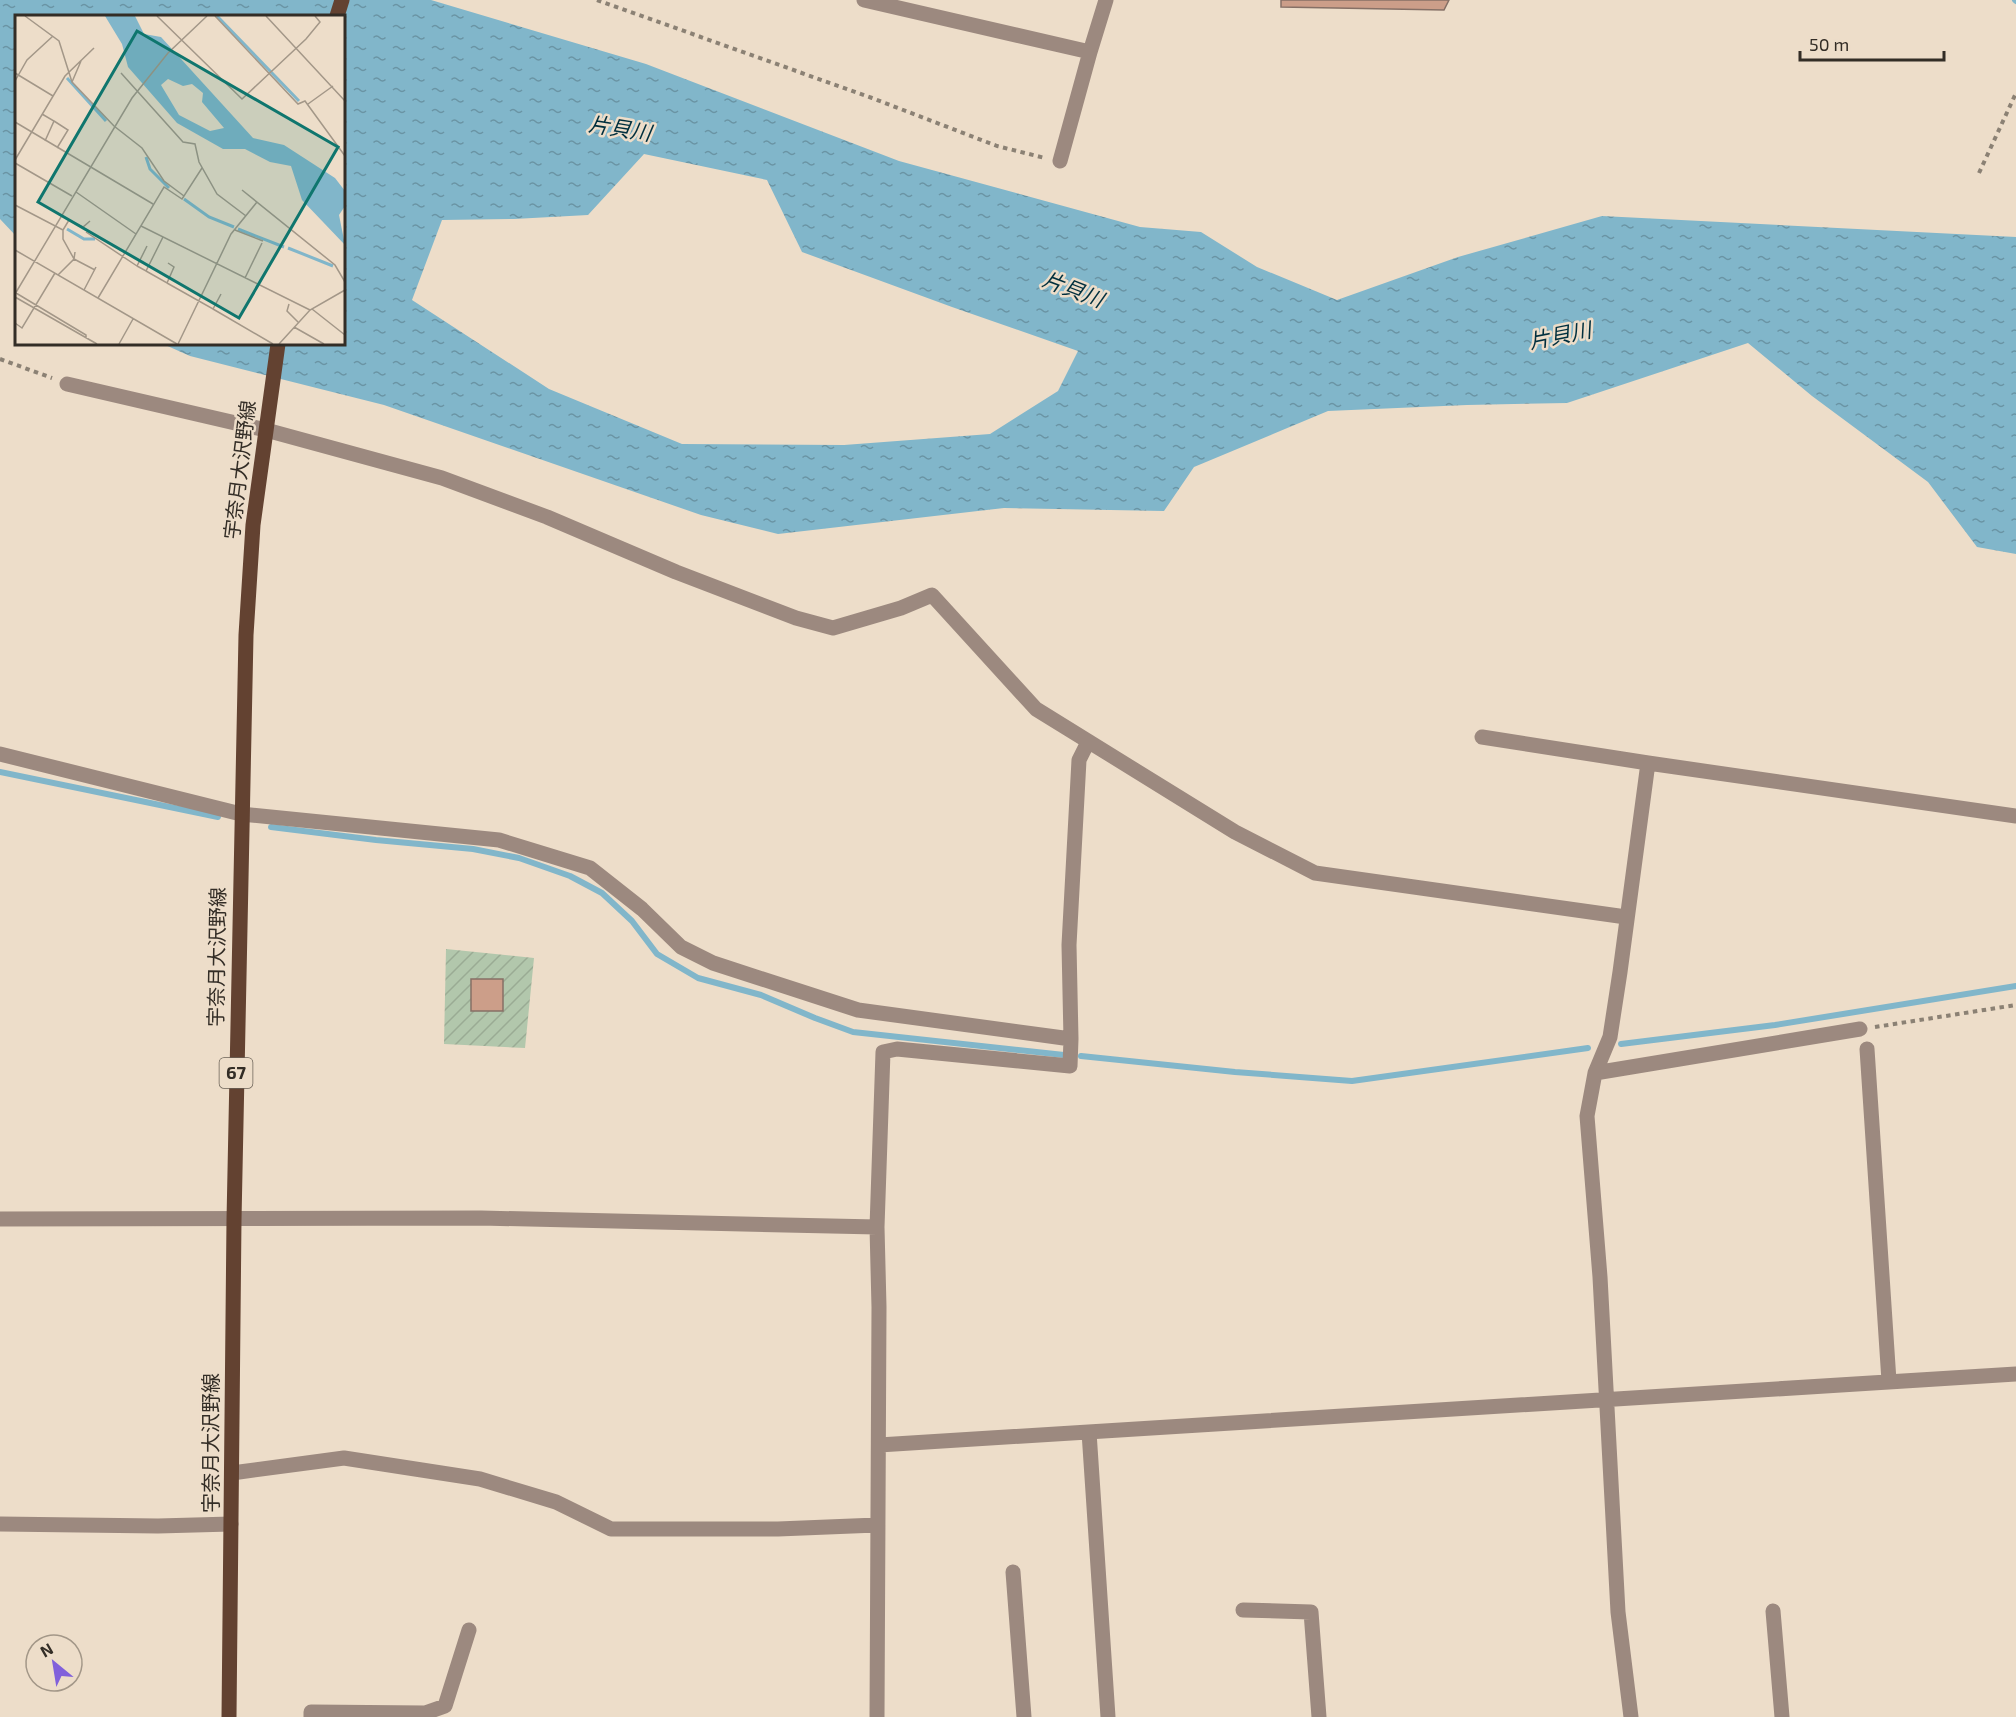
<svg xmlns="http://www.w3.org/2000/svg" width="2016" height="1717" font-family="'Exo 2','Noto Sans JP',sans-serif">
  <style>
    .garden { fill: url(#garden-furrows) }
    .water { fill: url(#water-ripples); fill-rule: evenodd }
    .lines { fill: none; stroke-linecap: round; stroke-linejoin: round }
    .stream { stroke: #81b6ca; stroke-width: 6 }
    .building { fill: #cc9e89; stroke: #867066; stroke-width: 1.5 }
    .path { stroke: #8b8174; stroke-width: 4; stroke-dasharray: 4.5 4.5; stroke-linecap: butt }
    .minor { stroke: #9c897f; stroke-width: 15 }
    .major { stroke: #634231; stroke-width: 15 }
    .labels { text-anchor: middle; stroke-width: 5; stroke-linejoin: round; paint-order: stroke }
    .shield { fill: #edddc9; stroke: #6b6257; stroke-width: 1.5 }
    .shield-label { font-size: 18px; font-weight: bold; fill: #332d26 }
    .street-label { font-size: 20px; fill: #332d26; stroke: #edddc9 }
    .water-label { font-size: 21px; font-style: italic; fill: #002f3e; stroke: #edddc9 }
    .inset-river { fill: none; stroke: #81b6ca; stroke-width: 3 }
    .inset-road { fill: none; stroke: #a39788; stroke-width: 1.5 }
    .view { fill: #0f766e; fill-opacity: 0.15; stroke: #0f766e; stroke-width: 3 }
    .inset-edge { fill: none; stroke: #332d26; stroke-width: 3 }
  </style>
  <defs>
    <pattern id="garden-furrows" width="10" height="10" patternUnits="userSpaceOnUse" patternTransform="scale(1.5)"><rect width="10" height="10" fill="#b2c7ac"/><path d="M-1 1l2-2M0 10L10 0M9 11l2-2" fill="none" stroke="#9aab94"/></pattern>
    <pattern id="water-ripples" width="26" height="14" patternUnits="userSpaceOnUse" patternTransform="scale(1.5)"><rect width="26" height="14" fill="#81b6ca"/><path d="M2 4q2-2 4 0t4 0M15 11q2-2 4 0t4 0" fill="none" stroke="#6a94a4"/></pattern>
  </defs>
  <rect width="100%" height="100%" fill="#edddc9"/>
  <!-- garden -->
  <path class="garden" d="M446 949 534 958 525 1048 444 1044Z"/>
  <!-- water -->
  <path class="water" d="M0 0H431L646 64 899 161 1140 227 1201 232 1257 267 1337 300 1458 257 1602 216 2016 237V554L1977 547 1928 482 1812 396 1748 343 1567 403 1467 405 1328 411 1194 467 1164 511 1004 508 778 534 701 515 384 405 190 356 163 344H344V16H16V236L0 219ZM644 154 767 180 802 252 952 307 1078 351 1058 391 990 434 844 445 682 444 549 389 412 300 442 220 514 219 588 215Z"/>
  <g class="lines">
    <!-- stream -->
    <path class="stream" d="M2015 0 2016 1
      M0 772 218 817
      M271 827 376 840 473 849 519 858 570 876 602 893 632 921 657 954 698 978 761 995 815 1018 853 1032 1064 1055
      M1621 1044 1775 1025 2016 986
      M1081 1056 1235 1072 1352 1081 1588 1048"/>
  </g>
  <!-- building -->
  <path class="building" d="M1281 0H1449L1444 10 1281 7Z
    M471 979H503V1011H471Z"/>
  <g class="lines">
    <!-- path -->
    <path class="path" d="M597 0 872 98 997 146 1045 158
      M1979 173 2016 93
      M0 359 52 378
      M1875 1027 2016 1005"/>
    <!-- minor -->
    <path class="minor" d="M864 0 1090 52 1106 0
      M1060 161 1090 52
      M67 384 266 430 442 478 547 517 676 572 796 618 833 628 901 608 932 595 1036 709 1235 832 1315 873 1626 917
      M1482 737 1648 763 2016 816
      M0 754 241 814 499 840 590 868 642 909 681 947 713 963 858 1010 1071 1039 1069 945 1079 760 1088 742
      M1867 1049 1889 1381
      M1595 1073 1860 1029
      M0 1219 481 1218 877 1227
      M1089 1432 1108 1717
      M879 1445 2016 1374
      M232 1473 344 1458 480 1479 556 1502 611 1529H778L877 1525
      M0 1524 158 1526 231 1524
      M1013 1572 1024 1717
      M1243 1610 1311 1612 1319 1717
      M1773 1611 1782 1717
      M311 1717V1712L425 1713 445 1706 469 1630
      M877 1717 879 1307 877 1227 883 1052 897 1049 1070 1066 1071 1039
      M1631 1717 1618 1612 1600 1277 1587 1116 1595 1073 1610 1037 1620 972 1648 763"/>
    <!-- major -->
    <path class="major" d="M337 16 342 0
      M229 1717 234 1220 246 635 253 525 278 344"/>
  </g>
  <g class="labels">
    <!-- shield labels -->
    <rect class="shield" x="219.5" y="1058" width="33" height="30" rx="4.5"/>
    <g class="shield-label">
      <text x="236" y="1079">67</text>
    </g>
    <!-- street labels -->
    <g class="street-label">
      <text transform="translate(240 470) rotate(-83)" y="7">宇奈月大沢野線</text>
      <text transform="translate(217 957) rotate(-89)" y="7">宇奈月大沢野線</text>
      <text transform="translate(211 1443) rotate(-90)" y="7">宇奈月大沢野線</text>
    </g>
    <!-- water labels -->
    <g class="water-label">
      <text transform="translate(620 129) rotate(9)" y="7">片貝川</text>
      <text transform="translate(1073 290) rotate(21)" y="7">片貝川</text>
      <text transform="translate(1560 336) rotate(-11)" y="7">片貝川</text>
    </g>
  </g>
  <!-- overview -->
  <g transform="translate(15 15)">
    <rect width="330" height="330" fill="#edddc9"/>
    <path d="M90 1H120L129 19 146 22 238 123 269 130 320 163 330 176V191L324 200 330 230 287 185 276 151 255 147 230 134H208L162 108 113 52 107 29ZM153 64 168 71 177 69 188 78 187 87 209 113 195 116 164 100 146 70Z" fill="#81b6ca" fill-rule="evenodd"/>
    <path class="inset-river" d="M202 1 284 86M52 63 91 106M131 142 135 154 154 173M169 184 194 202 219 212M52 214 69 224H80M223 214 269 232M273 233 318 251"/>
    <path class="inset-road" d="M10 1 44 26 57 67 99 111 127 133 149 166 169 181 187 153M142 1 227 84 291 24 305 7 300 1M200 1 283 89 290 86 330 141M251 1 330 86M0 58 38 81M106 58 168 127 180 129 184 147 202 179 231 201M0 66 12 45 38 21M57 67 66 46M293 89 318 71M27 99 39 106 30 126M39 106 53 115 42 133M0 107 138 189M0 145 50 61 79 33M0 148 57 181M227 175 320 250 330 267M61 177 121 219M0 190 48 215V224L59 244 43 260M126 211 295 295M48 215 54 205 68 212 75 206M220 215 248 226M71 217 122 251 132 231M0 235 162 329M60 237 59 244 80 255M122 251 131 256 148 222M131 256 152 268 159 252 153 248M230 263 247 228M152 268 198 294 206 279M69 275 81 252M1 278 71 320V323M0 279 117 83 153 38 192 1M0 282 82 329M83 283 149 172 167 184 169 181M274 289 272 296 283 307M198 294 258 329M297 294 330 320M0 308 7 313 40 258M279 312 309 329M104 329 118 304M163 329 216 219 242 187M264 329 295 295 330 275"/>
    <path class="view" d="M122 16 323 132 224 303 23 187Z"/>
    <rect width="330" height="330" class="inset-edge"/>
  </g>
  <!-- north arrow -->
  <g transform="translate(54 1663) rotate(330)"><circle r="28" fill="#edddc9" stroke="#a39788" stroke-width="1.5"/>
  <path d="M0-4.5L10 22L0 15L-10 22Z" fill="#8160db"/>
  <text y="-9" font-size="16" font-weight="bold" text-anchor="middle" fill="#332d26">N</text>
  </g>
  <!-- scale -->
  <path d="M1800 51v9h144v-9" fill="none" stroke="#332d26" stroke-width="3"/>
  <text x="1809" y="51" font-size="18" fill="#332d26" stroke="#edddc9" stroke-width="4.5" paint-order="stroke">50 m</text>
</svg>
